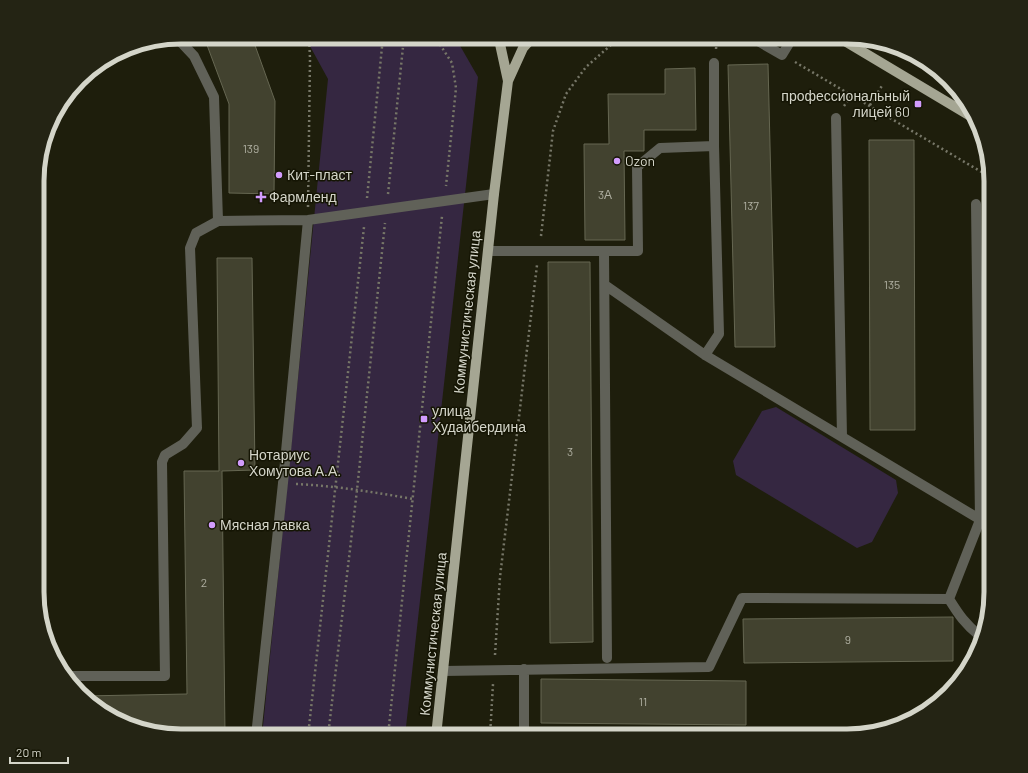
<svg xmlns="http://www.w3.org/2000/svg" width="1028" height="773" font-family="Barlow,sans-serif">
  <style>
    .green { fill: #352741 }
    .building { fill: #42422f; stroke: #666752 }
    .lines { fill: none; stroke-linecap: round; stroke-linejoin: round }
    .path { stroke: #777768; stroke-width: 2.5; stroke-dasharray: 2 3; stroke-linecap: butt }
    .minor { stroke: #606158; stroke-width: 10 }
    .major { stroke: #a5a693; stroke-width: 10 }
    .poi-dot { fill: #d29cfd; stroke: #151504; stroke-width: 1.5 }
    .labels { text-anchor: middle; stroke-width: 3; stroke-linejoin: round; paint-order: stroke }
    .number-label { font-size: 12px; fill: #b0b0a2 }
    .poi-label { font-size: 14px; fill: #d4d5c9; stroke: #151504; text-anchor: start }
    .street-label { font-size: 14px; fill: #d4d5c9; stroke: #151504 }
    .rim { fill: none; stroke: #d4d5c9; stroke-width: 5 }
  </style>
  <rect width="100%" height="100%" fill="#1e1e0c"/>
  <!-- green -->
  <path class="green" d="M305 37H455L478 77 405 736H262L328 79Z
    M776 407 896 480 898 493 872 542 857 548 736 475 733 461 762 411Z"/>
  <!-- building -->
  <path class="building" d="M204 37H252L275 101 274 194 229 193V104Z
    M768 64 775 347H735L728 65Z
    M695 68 696 130H644V151H624L625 240H585L584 144H609L608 94H665V69Z
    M869 140H914L915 430H870Z
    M217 258H252L255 470 222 471 225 734H166L126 725 86 700 83 696 187 694 184 471H219Z
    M548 262H590L593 642 550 643Z
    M953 617V661L744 663 743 619Z
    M541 679 746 681V725L541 723Z"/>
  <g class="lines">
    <!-- path -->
    <path class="path" d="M433 37 439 43 452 63 456 88 446 186
      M716 49 717 37
      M795 62 990 177
      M870 105 883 84
      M844 106 852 95
      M388 194 404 37
      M367 198 383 37
      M308 207 310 59 309 37
      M541 236 553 131 566 94 586 67 612 44 628 37
      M296 484C336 486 374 492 413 499
      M495 655 500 577 537 265
      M308 736 364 227
      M328 736 357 490 385 223
      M388 736 442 216
      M490 736 493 684"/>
    <!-- minor -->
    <path class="minor" d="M751 37 782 55 793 37
      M177 38 194 56 214 97 218 221
      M836 118 842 437
      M488 251H638L637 167 660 148 714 146V63
      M604 251 607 658
      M605 285 705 355 991 526
      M705 355 719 334 714 146
      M949 599 980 520 976 204
      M979 648 980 636 984 632
      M524 669V733L525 736
      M443 671 709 667 742 598 949 599C959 615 965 624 980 636
      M68 676H165L162 462 165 455 183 444 197 428 190 248 196 233 218 221 308 220 494 194
      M942 697 972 660
      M256 736 283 483 308 220"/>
    <!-- major -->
    <path class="major" d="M496 37 500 44 508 81
      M838 37 977 120
      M436 736 494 194 508 81 523 48 533 37"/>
  </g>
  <!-- markers -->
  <g class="poi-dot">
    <rect x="914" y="100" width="8" height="8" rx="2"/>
    <circle cx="617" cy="161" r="4"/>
    <circle cx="279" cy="175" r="4"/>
    <path d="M259 191h4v4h4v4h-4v4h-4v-4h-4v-4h4z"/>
    <rect x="420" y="415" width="8" height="8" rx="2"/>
    <circle cx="241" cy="463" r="4"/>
    <circle cx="212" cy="525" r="4"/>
  </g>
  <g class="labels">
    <!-- number labels -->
    <g class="number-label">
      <text x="251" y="153">139</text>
      <text x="605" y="199">3А</text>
      <text x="751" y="210">137</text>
      <text x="892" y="289">135</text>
      <text x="570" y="456">3</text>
      <text x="204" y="587">2</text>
      <text x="848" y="644">9</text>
      <text x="643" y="706">11</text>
    </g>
    <!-- poi labels -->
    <g class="poi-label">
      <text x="910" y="101" text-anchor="end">профессиональный<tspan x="910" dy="16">лицей 60</tspan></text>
      <text x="625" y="166">Ozon</text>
      <text x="287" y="180">Кит-пласт</text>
      <text x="269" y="202">Фармленд</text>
      <text x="432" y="416">улица<tspan x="432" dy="16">Худайбердина</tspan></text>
      <text x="249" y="460">Нотариус<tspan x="249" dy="16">Хомутова А.А.</tspan></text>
      <text x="220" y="530">Мясная лавка</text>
    </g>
    <!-- street labels -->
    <g class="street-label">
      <text transform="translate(467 312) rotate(-84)" y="5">Коммунистическая улица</text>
      <text transform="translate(433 634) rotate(-84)" y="5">Коммунистическая улица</text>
    </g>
  </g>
  <!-- crop -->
  <path d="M0 0H1028V773H0ZM181 44H847A137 137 0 0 1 984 181V592A137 137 0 0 1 847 729H181A137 137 0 0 1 44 592V181A137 137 0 0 1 181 44Z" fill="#242414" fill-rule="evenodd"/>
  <path class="rim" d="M181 44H847A137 137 0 0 1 984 181V592A137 137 0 0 1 847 729H181A137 137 0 0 1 44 592V181A137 137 0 0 1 181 44Z"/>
  <!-- scale -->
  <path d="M10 757v6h58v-6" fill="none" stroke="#d4d5c9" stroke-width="2"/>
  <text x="16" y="757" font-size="12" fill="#d4d5c9" stroke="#151504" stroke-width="3" paint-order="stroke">20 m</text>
</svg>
